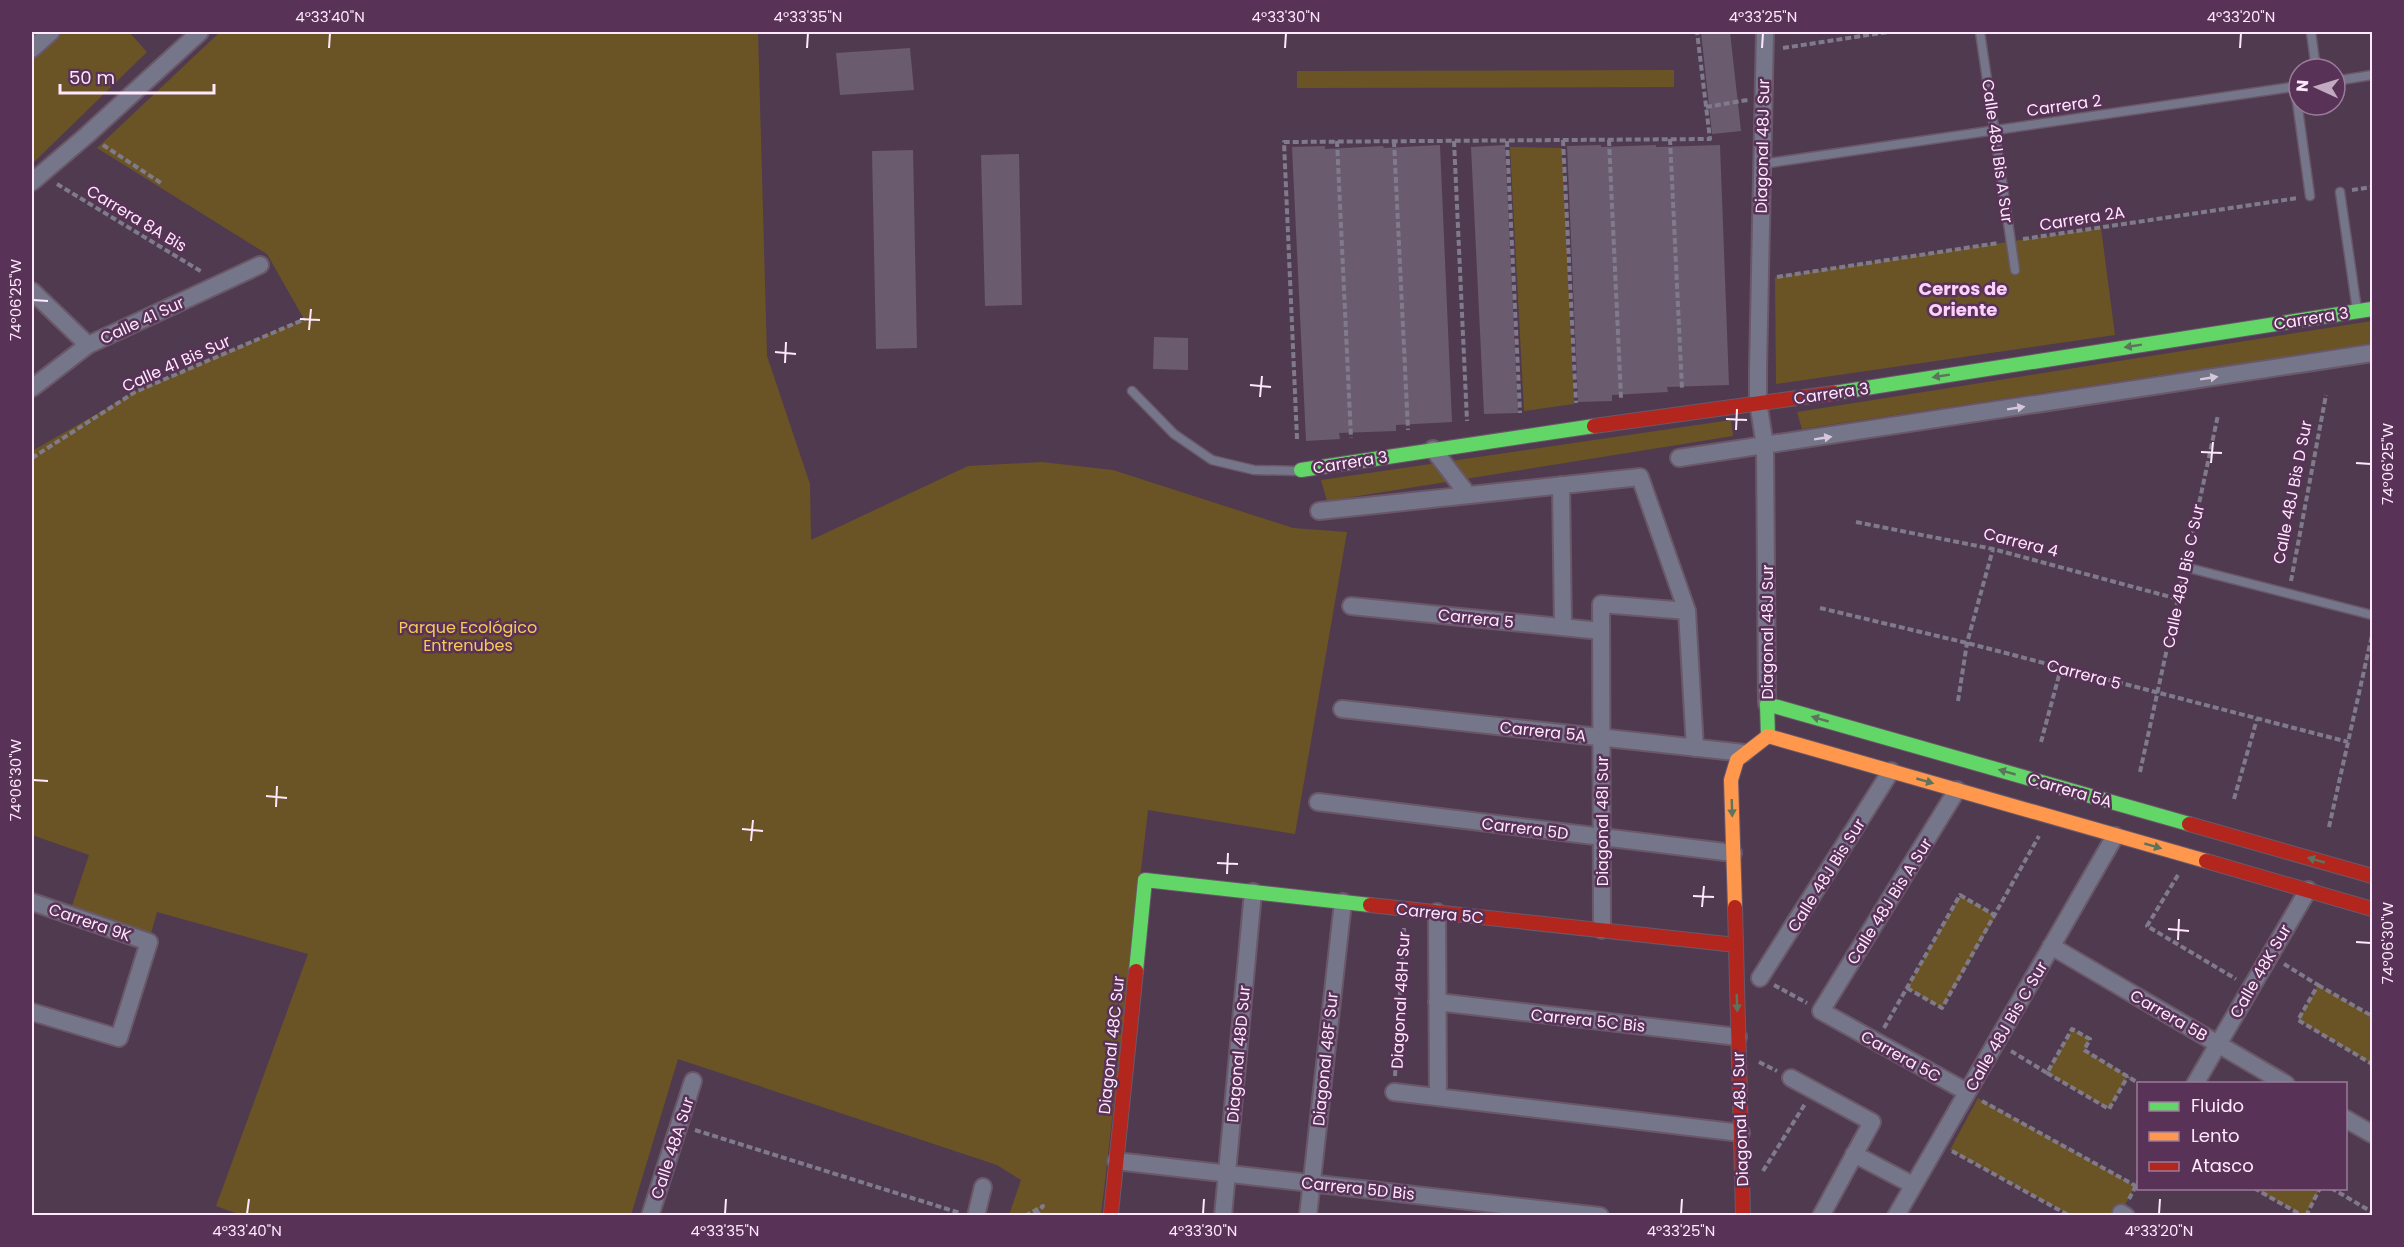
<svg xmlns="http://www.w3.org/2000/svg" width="2404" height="1247" font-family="Poppins,sans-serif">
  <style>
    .green { fill: #6a5425 }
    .building { fill: #6a5b6e }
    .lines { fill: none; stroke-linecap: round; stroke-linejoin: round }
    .lane-casing { stroke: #6a5869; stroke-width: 11 }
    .street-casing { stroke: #6a5869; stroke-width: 20 }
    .fast-casing { stroke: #6a5869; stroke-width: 16 }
    .slow-casing { stroke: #6a5869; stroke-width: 16 }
    .jam-casing { stroke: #6a5869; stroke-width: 16 }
    .path { stroke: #807b8c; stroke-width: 4; stroke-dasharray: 6 3; stroke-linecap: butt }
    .lane { stroke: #75768a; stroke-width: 8 }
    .street { stroke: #75768a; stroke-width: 16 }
    .fast { stroke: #63d668; stroke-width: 14 }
    .slow { stroke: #ff974d; stroke-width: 14 }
    .jam { stroke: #b3261e; stroke-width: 14 }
    .oneway { fill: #5c745e }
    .oneway2 { fill: #d6c6db }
    .ticks { fill: none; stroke: #ffe8fe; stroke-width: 2 }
    .labels { text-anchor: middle; stroke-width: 5; stroke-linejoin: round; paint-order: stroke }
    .street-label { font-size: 16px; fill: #ffe8fe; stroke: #583257 }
    .park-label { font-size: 16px; fill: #f8ca55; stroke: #583257 }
    .neighbourhood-label { font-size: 18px; font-weight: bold; fill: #fed0fc; stroke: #583257 }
    .neatline { fill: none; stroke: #ffe8fe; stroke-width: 2 }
    .ticks-label { font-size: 15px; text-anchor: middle; fill: #ffe8fe }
  </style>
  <rect width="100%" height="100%" fill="#503a4f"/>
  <!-- green -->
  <path class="green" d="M55 32H129L147 52 32 164V54Z
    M220 32H758L767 356 810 484 811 540 968 466 1042 462 1113 470 1293 528 1347 532 1295 834 1148 810 1101 1215H1009L1021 1180 997 1165 678 1059 631 1215H241L216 1206 308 954 157 912 150 937 71 909 89 855 32 835V451L135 392 304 319 267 254 97 148Z
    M1674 70V87L1297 88V71Z
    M1510 147 1562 148 1574 404 1524 411Z
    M2101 228 2115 335 1776 384 1775 277Z
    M2372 321V343L1802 429 1797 412Z
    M1731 420 1733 436 1327 501 1321 480Z
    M1960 895 1996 916 1942 1008 1907 988Z
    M2318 985 2372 1016V1064L2298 1020Z
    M2072 1029 2090 1039 2084 1050 2128 1076 2109 1109 2047 1073Z
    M1978 1098 2136 1186 2119 1215H2070L1950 1150Z
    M2254 1189H2320L2305 1216Z"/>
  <!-- building -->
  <path class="building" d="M1701 32H1730L1741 131 1712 134Z
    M910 48 914 90 840 95 836 53Z
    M1440 145 1452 422 1396 425V431L1339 433 1340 439 1306 441 1292 147 1325 146V149L1383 146 1384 148Z
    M1505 145 1518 413 1484 414 1471 147Z
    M1601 145V147L1656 145V147L1720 145 1729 385 1667 387 1668 392 1612 395V401L1578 402 1567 146Z
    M913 150 917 348 876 349 872 151Z
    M1019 154 1022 305 985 306 981 155Z
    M1154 337 1188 338V370L1153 369Z"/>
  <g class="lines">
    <!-- lane casing -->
    <g class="lane-casing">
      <path id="lane" d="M1980 32 2015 270
        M2311 32 2316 69
        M2335 81 2372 75
        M2295 87 2310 196
        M1762 164 2299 86
        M2340 192 2357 310
        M1132 391 1174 434 1212 460 1254 470 1299 471
        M2185 567 2372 615"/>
    </g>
    <!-- street casing -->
    <g class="street-casing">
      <path id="street" d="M1765 32 1758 369V402L1765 446 1767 704
        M32 49 51 32
        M32 182 87 135 200 32
        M32 291 88 345
        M32 388 88 345 260 265
        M1433 449 1468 495
        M1679 458 2372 353
        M1561 485 1563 627
        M1319 511 1640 477 1687 611 1695 748
        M1351 606 1601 631
        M1342 709 1744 753
        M1957 790 1821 1011 1967 1092
        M1318 802 1733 853
        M32 902 149 942 119 1038 32 1012
        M1437 912 1438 1097
        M1602 930 1601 604 1687 611
        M2051 946 2286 1084
        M1760 978 1891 771
        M1437 1002 1738 1037
        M1791 1078 1872 1122 1821 1216
        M2195 1084 2308 890
        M1394 1092 1741 1133
        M2346 1119 2372 1134
        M1854 1154 1913 1185
        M1116 1161 1600 1216
        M2121 1213 2126 1216
        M650 1216 693 1081
        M976 1216 983 1187
        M1223 1216 1253 892
        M1308 1216 1343 902
        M1896 1216 2115 836"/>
    </g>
    <!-- fast casing -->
    <g class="fast-casing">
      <path id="fast" d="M1834 393 2372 309
        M1301 470 1594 426
        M1768 736 1767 704 2189 824
        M1136 971 1145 880 1370 905"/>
    </g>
    <!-- slow casing -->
    <g class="slow-casing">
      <path id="slow" d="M1768 736 2206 861
        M1735 907 1731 780 1737 760 1768 736"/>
    </g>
    <!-- jam casing -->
    <g class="jam-casing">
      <path id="jam" d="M1594 426 1834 393
        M2189 824 2372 876
        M2206 861 2372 909
        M1370 905 1736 945
        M1735 907 1743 1216
        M1111 1213 1136 971"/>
    </g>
    <!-- path -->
    <path class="path" d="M1783 48 1888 32
      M1706 107 1748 100
      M1670 139 1682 389
      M1563 140 1576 403
      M1609 140 1621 398
      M1337 141 1351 438
      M1394 141 1408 430
      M1454 141 1467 421
      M1507 141 1520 413
      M103 145 161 183
      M57 184 202 272
      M2352 190 2372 187
      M2023 239 2298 198
      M1777 277 1998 243
      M1297 439 1284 142 1710 139 1697 32
      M32 458 135 392 305 319
      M1856 522 1993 549 2178 599
      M2188 555 2218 415
      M2291 581 2326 395
      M1820 608 1967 643 2348 742
      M1958 701 1967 643 1993 549
      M2041 742 2061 668
      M2140 772 2182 580
      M2234 799 2257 719
      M2329 827 2372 635
      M2178 875 2147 926 2236 979
      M2284 964 2318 985 2298 1020 2372 1064
      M1774 985 1807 1003
      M2318 985 2372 1016
      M1907 988 1942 1008 2039 836
      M1884 1028 1960 895 1996 916
      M2011 1051 2047 1073 2072 1029 2090 1039 2084 1050 2140 1084
      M1759 1062 1777 1071
      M2047 1073 2109 1109 2128 1076
      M1395 1076 1404 928
      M1982 1101 2136 1186
      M695 1130 960 1213
      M1952 1151 2070 1216
      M1763 1171 1805 1104
      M2254 1188 2303 1216
      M2331 1188 2372 1212
      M2129 1199 2138 1182
      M1025 1216 1043 1206 1035 1216
      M2306 1216 2320 1188"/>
    <!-- lane -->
    <use href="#lane" class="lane"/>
    <!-- street -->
    <use href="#street" class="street"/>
    <!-- fast -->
    <use href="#fast" class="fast"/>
    <!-- slow -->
    <use href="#slow" class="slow"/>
    <!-- jam -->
    <use href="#jam" class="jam"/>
  </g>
  <!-- one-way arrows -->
  <defs><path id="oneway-solid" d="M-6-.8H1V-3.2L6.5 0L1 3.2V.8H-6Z" transform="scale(1.5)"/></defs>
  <g class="oneway">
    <use href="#oneway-solid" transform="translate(2133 346) rotate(171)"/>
    <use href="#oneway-solid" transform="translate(1941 376) rotate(171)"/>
    <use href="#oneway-solid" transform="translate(1820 719) rotate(-164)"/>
    <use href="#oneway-solid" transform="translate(2007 772) rotate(-164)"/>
    <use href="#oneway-solid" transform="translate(1925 781) rotate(16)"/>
    <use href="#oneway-solid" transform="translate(1732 808) rotate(88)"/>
    <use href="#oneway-solid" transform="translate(2153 846) rotate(16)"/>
    <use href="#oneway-solid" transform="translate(2316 860) rotate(-164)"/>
    <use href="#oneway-solid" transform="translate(1737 1003) rotate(88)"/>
  </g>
  <g class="oneway2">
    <use href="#oneway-solid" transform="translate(2209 378) rotate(-9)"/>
    <use href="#oneway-solid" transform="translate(2016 408) rotate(-9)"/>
    <use href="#oneway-solid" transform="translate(1823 438) rotate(-9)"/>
  </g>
  <!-- ticks -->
  <path class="ticks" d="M329 48 330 33M807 48 808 33M1285 48 1286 33M1762 48 1763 33M2240 48 2241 33M33 300 48 301M300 319 320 320M309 330 311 309M775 352 796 354M785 363 786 342M1250 385 1271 387M1260 397 1262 376M1726 419 1747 420M1736 430 1737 409M2201 452 2222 453M2211 463 2213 442M2356 463 2371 464M33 780 48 781M266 796 287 798M276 807 277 786M742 829 763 831M751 841 753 820M1217 863 1238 864M1227 874 1228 853M1693 896 1714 897M1702 907 1704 886M2168 929 2189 931M2178 940 2179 919M2356 942 2371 943M247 1214 249 1199M725 1214 726 1199M1203 1214 1204 1199M1681 1214 1682 1199M2159 1214 2160 1199"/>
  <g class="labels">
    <!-- street labels -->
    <g class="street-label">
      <text transform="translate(2064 105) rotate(-8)" y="6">Carrera 2</text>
      <text transform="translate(1762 146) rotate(-89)" y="6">Diagonal 48J Sur</text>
      <text transform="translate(1998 151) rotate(82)" y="6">Calle 48J Bis A Sur</text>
      <text transform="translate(137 218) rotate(31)" y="6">Carrera 8A Bis</text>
      <text transform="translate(2082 218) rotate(-9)" y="6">Carrera 2A</text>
      <text transform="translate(2311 318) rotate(-9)" y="6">Carrera 3</text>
      <text transform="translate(142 320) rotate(-25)" y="6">Calle 41 Sur</text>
      <text transform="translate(176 363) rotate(-24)" y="6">Calle 41 Bis Sur</text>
      <text transform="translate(1831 393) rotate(-8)" y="6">Carrera 3</text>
      <text transform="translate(1350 462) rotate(-9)" y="6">Carrera 3</text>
      <text transform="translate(2292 492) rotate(-79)" y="6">Calle 48J Bis D Sur</text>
      <text transform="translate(2021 542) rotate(14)" y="6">Carrera 4</text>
      <text transform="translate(2183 576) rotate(-78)" y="6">Calle 48J Bis C Sur</text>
      <text transform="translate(1476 618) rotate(6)" y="6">Carrera 5</text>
      <text transform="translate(1767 632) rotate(-90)" y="6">Diagonal 48J Sur</text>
      <text transform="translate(2084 674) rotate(15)" y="6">Carrera 5</text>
      <text transform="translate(1543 731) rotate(6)" y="6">Carrera 5A</text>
      <text transform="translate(2070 790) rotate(16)" y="6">Carrera 5A</text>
      <text transform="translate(1602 821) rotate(-90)" y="6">Diagonal 48I Sur</text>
      <text transform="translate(1525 828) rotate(7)" y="6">Carrera 5D</text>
      <text transform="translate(1826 875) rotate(-58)" y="6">Calle 48J Bis Sur</text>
      <text transform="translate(1889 901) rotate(-58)" y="6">Calle 48J Bis A Sur</text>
      <text transform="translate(1440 913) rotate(6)" y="6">Carrera 5C</text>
      <text transform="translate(90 922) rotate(19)" y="6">Carrera 9K</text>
      <text transform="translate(2260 971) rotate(-60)" y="6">Calle 48K Sur</text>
      <text transform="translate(1400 1000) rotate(-87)" y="6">Diagonal 48H Sur</text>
      <text transform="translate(2169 1015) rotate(30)" y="6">Carrera 5B</text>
      <text transform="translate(1588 1020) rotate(6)" y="6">Carrera 5C Bis</text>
      <text transform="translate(2006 1026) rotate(-60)" y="6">Calle 48J Bis C Sur</text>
      <text transform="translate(1111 1045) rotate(-84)" y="6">Diagonal 48C Sur</text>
      <text transform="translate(1238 1054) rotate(-85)" y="6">Diagonal 48D Sur</text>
      <text transform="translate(1901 1056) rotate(29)" y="6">Carrera 5C</text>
      <text transform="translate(1325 1059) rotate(-84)" y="6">Diagonal 48F Sur</text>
      <text transform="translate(1740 1119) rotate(-92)" y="6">Diagonal 48J Sur</text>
      <text transform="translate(672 1148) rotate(-72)" y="6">Calle 48A Sur</text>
      <text transform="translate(1358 1188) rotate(6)" y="6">Carrera 5D Bis</text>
    </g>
    <!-- park labels -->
    <g class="park-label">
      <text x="468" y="633">Parque Ecológico<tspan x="468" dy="18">Entrenubes</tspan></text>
    </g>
    <!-- neighbourhood labels -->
    <g class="neighbourhood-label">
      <text x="1963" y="295">Cerros de<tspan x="1963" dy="21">Oriente</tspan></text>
    </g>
  </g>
  <!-- border -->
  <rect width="2404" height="1247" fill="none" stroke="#583257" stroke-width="66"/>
  <!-- legend -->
  <rect x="2137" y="1082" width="210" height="108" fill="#583257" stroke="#9b7b9a" stroke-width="1.5"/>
  <rect x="2149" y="1102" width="30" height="9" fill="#63d668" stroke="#9b7b9a" stroke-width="1.5"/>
  <text x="2191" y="1112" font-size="18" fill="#ffe8fe">Fluido</text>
  <rect x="2149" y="1132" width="30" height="9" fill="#ff974d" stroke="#9b7b9a" stroke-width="1.5"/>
  <text x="2191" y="1142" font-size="18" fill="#ffe8fe">Lento</text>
  <rect x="2149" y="1162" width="30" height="9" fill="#b3261e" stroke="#9b7b9a" stroke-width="1.5"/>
  <text x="2191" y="1172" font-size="18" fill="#ffe8fe">Atasco</text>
  <!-- north arrow -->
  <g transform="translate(2317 87) rotate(274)"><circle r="28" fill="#583257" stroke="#9b7b9a" stroke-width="1.5"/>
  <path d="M0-4.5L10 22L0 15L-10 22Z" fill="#c2abc1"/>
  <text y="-9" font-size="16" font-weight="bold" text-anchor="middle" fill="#ffe8fe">N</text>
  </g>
  <!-- scale -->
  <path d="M60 84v9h154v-9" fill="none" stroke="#ffe8fe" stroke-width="3"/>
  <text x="69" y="84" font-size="18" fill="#ffe8fe" stroke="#583257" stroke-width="4.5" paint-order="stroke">50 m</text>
  <rect x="33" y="33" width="2338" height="1181" class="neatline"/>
  <g class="ticks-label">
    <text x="330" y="22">4°33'40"N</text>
    <text x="808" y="22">4°33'35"N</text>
    <text x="1286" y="22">4°33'30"N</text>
    <text x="1763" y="22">4°33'25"N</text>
    <text x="2241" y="22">4°33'20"N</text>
    <text transform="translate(16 300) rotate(-90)" y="5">74°06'25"W</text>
    <text transform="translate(2388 464) rotate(-90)" y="5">74°06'25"W</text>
    <text transform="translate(16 780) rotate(-90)" y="5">74°06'30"W</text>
    <text transform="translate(2388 943) rotate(-90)" y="5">74°06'30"W</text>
    <text x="247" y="1236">4°33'40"N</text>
    <text x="725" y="1236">4°33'35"N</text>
    <text x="1203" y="1236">4°33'30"N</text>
    <text x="1681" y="1236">4°33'25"N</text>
    <text x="2159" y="1236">4°33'20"N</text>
  </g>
</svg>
